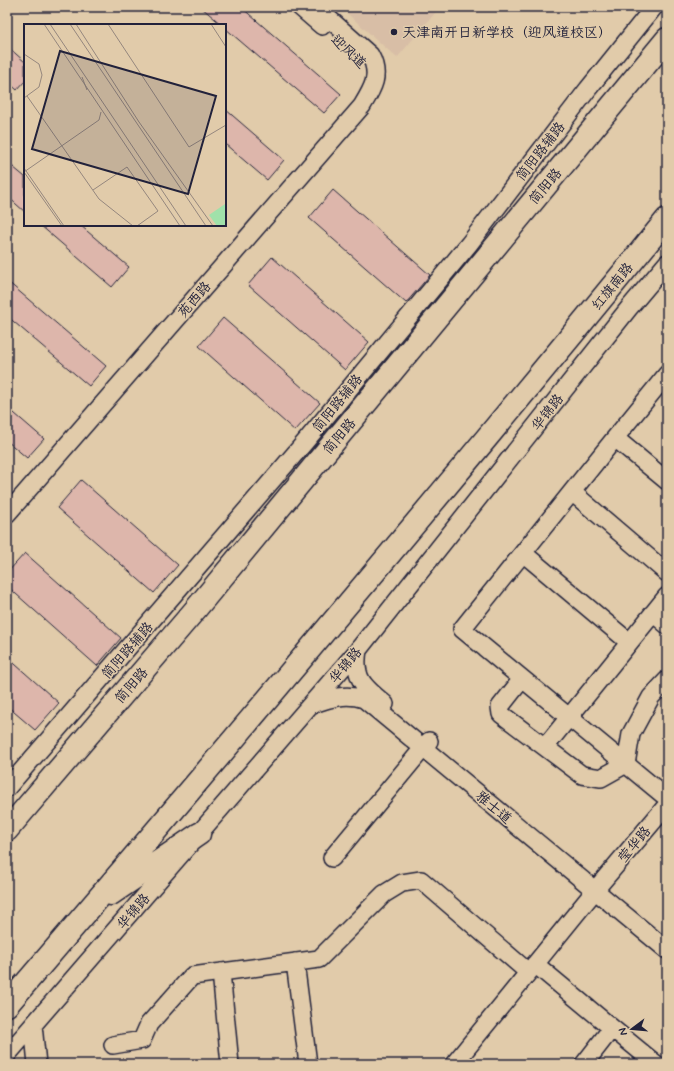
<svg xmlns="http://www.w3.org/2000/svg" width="674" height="1071" font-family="Mynerve,'LXGW WenKai TC',sans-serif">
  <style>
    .built { fill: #d8bea6 }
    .building { fill: #ddb6ab; stroke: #22223b }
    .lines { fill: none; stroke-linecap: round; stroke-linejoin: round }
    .minor-casing { stroke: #22223b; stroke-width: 20 }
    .highway-casing { stroke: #22223b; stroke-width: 25 }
    .minor { stroke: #e1cbaa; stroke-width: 17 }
    .highway { stroke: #e1cbaa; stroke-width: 22 }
    .poi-dot { fill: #22223b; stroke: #e1cbaa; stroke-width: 1.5 }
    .labels { text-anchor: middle; stroke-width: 3; stroke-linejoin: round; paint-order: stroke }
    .poi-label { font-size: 14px; fill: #22223b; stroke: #e1cbaa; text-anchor: start }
    .street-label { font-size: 14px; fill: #22223b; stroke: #e1cbaa }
    .inset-road { fill: none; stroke: #95877e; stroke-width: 1 }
    .view { fill: #22223b; fill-opacity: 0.15; stroke: #22223b; stroke-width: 2 }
    .inset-edge { fill: none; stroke: #22223b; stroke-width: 2 }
  </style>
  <rect width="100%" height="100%" fill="#e1cbaa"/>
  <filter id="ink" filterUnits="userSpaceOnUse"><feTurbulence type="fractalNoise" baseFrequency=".025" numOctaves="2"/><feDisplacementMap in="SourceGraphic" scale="8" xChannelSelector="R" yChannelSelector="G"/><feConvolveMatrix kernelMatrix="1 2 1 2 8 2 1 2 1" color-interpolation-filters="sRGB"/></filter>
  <g filter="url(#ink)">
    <!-- built -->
    <path class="built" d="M340 7H440L397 58Z"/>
    <!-- building -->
    <path class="building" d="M201 7H241L341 94 324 113 225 28V25H222Z
      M7 46 25 62V81L17 90 7 81Z
      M225 109 284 160 267 180 225 144Z
      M7 162 25 177V212L7 196Z
      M333 190 430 275 406 303 309 218Z
      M40 225H80L129 267 112 287Z
      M272 257 369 342 345 370 248 285Z
      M7 281 106 366 89 386 7 316Z
      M223 318 320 403 295 431 199 346Z
      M7 407 44 439 27 458 7 441Z
      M81 480 178 565 154 593 57 508Z
      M25 553 121 638 97 666 7 586V573Z
      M7 657 59 703 35 730 7 706Z"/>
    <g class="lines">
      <!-- minor casing -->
      <g class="minor-casing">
        <path id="minor" d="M300 7 322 26
          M667 374 615 438 667 481
          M615 438 462 629 667 798
          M572 492 667 573
          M7 514 362 106C373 88 381 75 370 55L316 7
          M523 553 629 642
          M653 613 667 625
          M358 650C353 679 364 687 385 704
          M522 679 500 707 501 714 582 775 601 778 626 764 631 734 651 697 667 680
          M313 704C330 698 346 693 364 699L667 950
          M545 747 667 596
          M7 788 305 442 469 244 588 89 654 7
          M332 858 429 741
          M295 962 308 1064
          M535 964 612 1028 584 1064
          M221 972 230 1064
          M33 1025 37 1064
          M612 1028 656 1064
          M113 1045 142 1040 149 1024 192 976 319 959 384 894 402 883 421 880 528 972
          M7 1055 358 650 629 308 667 263
          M454 1064 601 883 667 805"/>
      </g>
      <!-- highway casing -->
      <g class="highway-casing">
        <path id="highway" d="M7 830 195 610 667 39
          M111 894 199 834
          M7 1005C230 745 451 484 667 219"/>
      </g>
      <!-- minor -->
      <use href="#minor" class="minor"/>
      <!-- highway -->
      <use href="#highway" class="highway"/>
    </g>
  </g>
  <!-- markers -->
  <circle class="poi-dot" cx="394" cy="32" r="4"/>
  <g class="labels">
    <!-- poi labels -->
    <g class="poi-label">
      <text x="402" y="37">天津南开日新学校（迎风道校区）</text>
    </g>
    <!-- street labels -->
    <g class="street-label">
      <text transform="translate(349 51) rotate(43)" y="5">迎风道</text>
      <text transform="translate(540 151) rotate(-52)" y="5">简阳路辅路</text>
      <text transform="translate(545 186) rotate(-50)" y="5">简阳路</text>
      <text transform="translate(612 286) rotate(-51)" y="5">红旗南路</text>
      <text transform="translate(194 299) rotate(-49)" y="5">苑西路</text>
      <text transform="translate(337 403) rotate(-51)" y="5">简阳路辅路</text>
      <text transform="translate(547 412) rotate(-52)" y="5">华锦路</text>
      <text transform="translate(339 436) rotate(-50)" y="5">简阳路</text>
      <text transform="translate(127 650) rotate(-49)" y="5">简阳路辅路</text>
      <text transform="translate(345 665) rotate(-50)" y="5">华锦路</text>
      <text transform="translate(131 685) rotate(-49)" y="5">简阳路</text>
      <text transform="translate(494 807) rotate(40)" y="5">雅士道</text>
      <text transform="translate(634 844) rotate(-50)" y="5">莹华路</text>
      <text transform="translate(133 911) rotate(-49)" y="5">华锦路</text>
    </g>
  </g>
  <!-- overview -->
  <g transform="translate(24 24)">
    <rect width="202" height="202" fill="#e1cbaa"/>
    <path d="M201 180 202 202H193L185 191Z" fill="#a0e1aa"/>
    <path class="inset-road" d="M20 0 156 202M26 0 162 202M46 0 182 202M52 0 115 98 189 202M84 0 165 123M187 0 202 23M0 30 15 40 18 51 15 63 0 74M58 53 63 66M3 72 75 175 109 202M165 123 202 101M0 144 40 202M0 148 75 96 77 88M0 148 38 202M69 166 103 143 134 187 113 202"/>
    <path class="view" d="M36 27 192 72 164 170 8 125Z"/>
    <rect width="202" height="202" class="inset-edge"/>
  </g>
  <!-- margin -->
  <rect width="674" height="1071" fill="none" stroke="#e1cbaa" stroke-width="24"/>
  <rect x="12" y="12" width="650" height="1047" fill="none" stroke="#22223b" stroke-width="1.5" filter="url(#ink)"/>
  <!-- north arrow -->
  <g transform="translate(632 1029) rotate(254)" stroke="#e1cbaa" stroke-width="3" paint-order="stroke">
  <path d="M0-3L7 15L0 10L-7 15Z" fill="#22223b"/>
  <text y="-6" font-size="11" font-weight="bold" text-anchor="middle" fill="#22223b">N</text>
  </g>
</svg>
